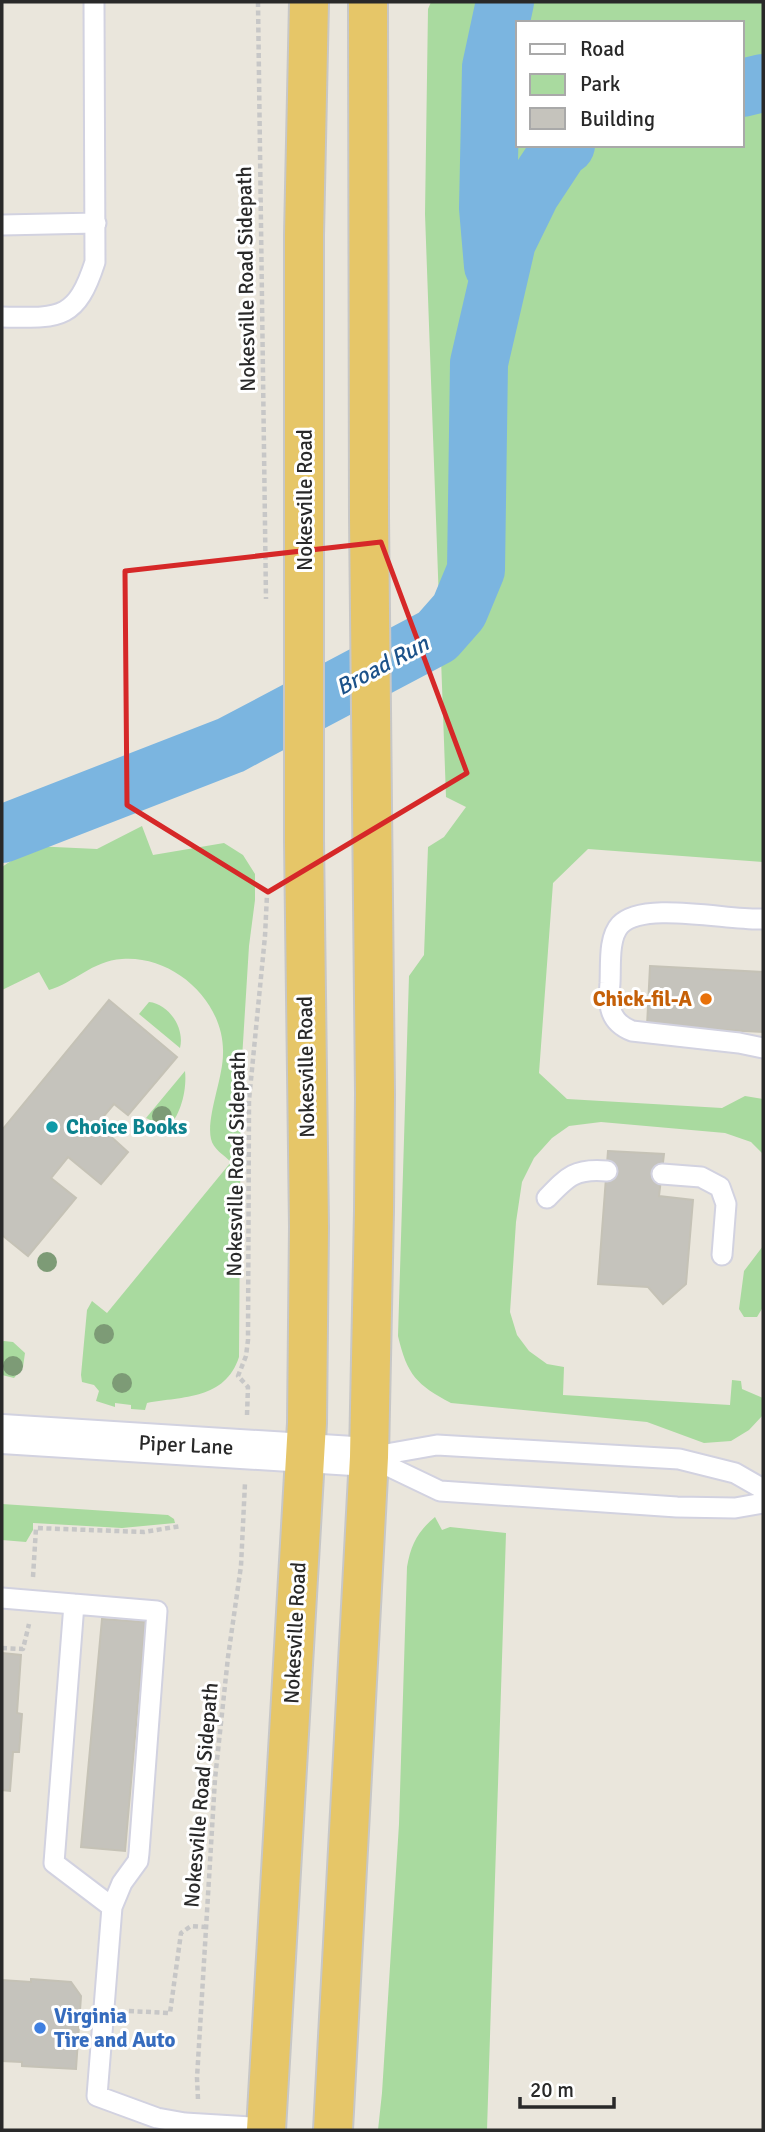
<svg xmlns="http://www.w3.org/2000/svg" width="765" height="2132" font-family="Signika,sans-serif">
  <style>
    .green { fill: #a9da9f; fill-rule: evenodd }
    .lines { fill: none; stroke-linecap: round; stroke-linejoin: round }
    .river { stroke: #7bb5e0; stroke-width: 58 }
    .building { fill: #c5c3bc; stroke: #c5c2b6; stroke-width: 2 }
    .service-casing { stroke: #d2d2e0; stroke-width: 23 }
    .tertiary-casing { stroke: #d2d2e0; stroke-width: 42 }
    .trunk-casing { stroke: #c7c7c7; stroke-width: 42 }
    .path { stroke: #c7c7c7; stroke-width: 4.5; stroke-dasharray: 5 3.5; stroke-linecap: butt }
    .service { stroke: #fff; stroke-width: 19 }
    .tertiary { stroke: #fff; stroke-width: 38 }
    .trunk { stroke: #e6c668; stroke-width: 38 }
    .tree { fill: #7d9b76 }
    .marked { fill: none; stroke: #d62828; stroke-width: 5; stroke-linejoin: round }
    .food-dot { fill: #e8710a; stroke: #fff; stroke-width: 2.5 }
    .culture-dot { fill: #0f9aa8; stroke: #fff; stroke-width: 2.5 }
    .shop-dot { fill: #3f7fe0; stroke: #fff; stroke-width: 2.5 }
    .labels { text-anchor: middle; stroke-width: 6; stroke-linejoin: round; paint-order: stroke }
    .street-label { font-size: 21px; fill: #292929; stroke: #fff }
    .food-label { font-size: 21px; font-weight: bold; fill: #c56008; stroke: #fff; text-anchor: end }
    .culture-label { font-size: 21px; font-weight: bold; fill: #0d838f; stroke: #fff; text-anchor: start }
    .shop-label { font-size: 21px; font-weight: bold; fill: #366cbe; stroke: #fff; text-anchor: start }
    .water-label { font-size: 23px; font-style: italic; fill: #1c528a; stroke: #fff }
  </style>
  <rect width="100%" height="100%" fill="#eae6dc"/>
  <!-- green -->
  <path class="green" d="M431 2H763V862L588 849 553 883 539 1073 567 1099 722 1108 745 1096 763 1099V1154L751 1142 725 1133 601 1122 569 1126 552 1138 534 1158 522 1182 516 1222 510 1312 517 1335 529 1351 547 1364 564 1367 563 1395 730 1405 732 1380 741 1381 742 1389 763 1398V1415L749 1430 731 1441 704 1443 647 1422 451 1403C417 1385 407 1375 398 1336L409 976 424 955 428 847 444 837 466 807 446 797 425 214 428 9ZM518 23H742V145H518Z
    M142 826 153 855 224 843 243 855 255 874V900L249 946 241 1075 239 1357C225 1400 183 1396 147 1403L145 1410 131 1409V1405L115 1403V1407L96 1401 99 1391 94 1385 82 1382 81 1375 87 1310 92 1301 107 1313 231 1162C224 1155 213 1149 211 1139 206 1118 223 1078 223 1054 225 1002 174 955 122 959 92 961 74 983 49 990L39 972 2 990V867L33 846 97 849Z
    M149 1002C169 1004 185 1028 180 1048L139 1014Z
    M185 1071C187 1089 181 1116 167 1128L146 1118Z
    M763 1246V1307L757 1317H744L739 1309 744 1271Z
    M4 1341 13 1342 25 1353 23 1367 14 1378 2 1375V1342Z
    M2 1504 168 1515 174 1519 175 1523 122 1528 33 1523V1530L26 1542 2 1540Z
    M435 1517 442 1530 450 1527 506 1533 487 2130H378L382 2093 399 1824 407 1567C411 1544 418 1531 435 1517Z"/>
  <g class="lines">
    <!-- river -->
    <path class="river" d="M742 88 763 83
      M493 266 488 208 491 67 505 2
      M2 834 231 745 437 636 459 611 476 570 479 363 507 242 531 193 560 149 566 145"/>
  </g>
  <!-- building -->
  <path class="building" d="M650 966 763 972V1032L647 1026Z
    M109 1000 177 1057 128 1115 114 1104 97 1124 128 1152 101 1184 68 1157 51 1178 76 1198 28 1256 2 1235V1130Z
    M608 1151 664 1154 659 1196 693 1200 686 1284 663 1304 648 1287 598 1284Z
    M102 1619 145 1622 125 1851 81 1847Z
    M2 1653 21 1655 17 1713 22 1714 19 1752H13L10 1791 2 1790Z
    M31 1979 71 1982 81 1996 76 2069 22 2066V2062L2 2061V1980L31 1982Z"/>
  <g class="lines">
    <!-- service casing -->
    <g class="service-casing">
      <path id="service" d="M2 225 96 223
        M2 317C59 318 76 321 95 262L94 2
        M763 919C730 921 643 900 620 925 608 938 611 966 610 983 608 1005 609 1022 632 1031L739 1043 763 1048
        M662 1174 701 1177 720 1187 726 1204 722 1255
        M547 1198C567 1177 575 1168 607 1171
        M369 1457 440 1491 677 1507 735 1508 763 1503
        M369 1457 437 1445 679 1459 735 1473 763 1489
        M2 1598 157 1611 139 1853 138 1861 122 1883 112 1907 97 2096 157 2118 185 2123 266 2128
        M74 1604 54 1863 112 1907"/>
    </g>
    <!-- tertiary casing -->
    <g class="tertiary-casing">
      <path id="tertiary" d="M2 1434 369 1457"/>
    </g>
    <!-- trunk casing -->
    <g class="trunk-casing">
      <path id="trunk" d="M266 2130 307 1423 309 1227 304 841V235L309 2
        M333 2130 369 1457 374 1211 375 1094 369 517 368 2"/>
    </g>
    <!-- path -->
    <path class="path" d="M258 2 266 599
      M247 1415 248 1387 238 1376 246 1356 248 1340 249 1100 265 936 267 895
      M33 1577 36 1528 144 1532 181 1526
      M2 1648 23 1649 29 1624
      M129 2011 170 2013 181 1933 191 1926 206 1927
      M198 2099 197 2078 215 1779 228 1657 241 1566 245 1483"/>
    <!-- service -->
    <use href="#service" class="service"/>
    <!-- tertiary -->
    <use href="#tertiary" class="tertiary"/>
    <!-- trunk -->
    <use href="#trunk" class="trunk"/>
  </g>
  <!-- trees -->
  <g class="tree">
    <circle cx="162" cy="1116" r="10"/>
    <circle cx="47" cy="1262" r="10"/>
    <circle cx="104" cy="1334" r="10"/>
    <circle cx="13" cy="1366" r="10"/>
    <circle cx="122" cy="1383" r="10"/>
  </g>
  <!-- marked area -->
  <path class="marked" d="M381 542 467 773 268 892 127 805 125 571Z"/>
  <!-- markers -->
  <circle class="food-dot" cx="706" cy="999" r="7"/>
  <circle class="culture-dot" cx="52" cy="1127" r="7"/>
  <circle class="shop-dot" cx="40" cy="2028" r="7"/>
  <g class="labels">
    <!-- street labels -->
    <g class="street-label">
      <text transform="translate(246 279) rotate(-91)" y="7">Nokesville Road Sidepath</text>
      <text transform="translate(305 500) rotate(-90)" y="7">Nokesville Road</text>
      <text transform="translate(306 1067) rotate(-91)" y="7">Nokesville Road</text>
      <text transform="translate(236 1164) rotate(-89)" y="7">Nokesville Road Sidepath</text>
      <text transform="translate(186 1445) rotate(3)" y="7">Piper Lane</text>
      <text transform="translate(295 1633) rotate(-87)" y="7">Nokesville Road</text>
      <text transform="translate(201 1795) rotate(-85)" y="7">Nokesville Road Sidepath</text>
    </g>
    <!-- food labels -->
    <g class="food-label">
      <text x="692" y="1006">Chick-fil-A</text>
    </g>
    <!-- culture labels -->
    <g class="culture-label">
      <text x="66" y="1134">Choice Books</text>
    </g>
    <!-- shop labels -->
    <g class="shop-label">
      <text x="54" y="2023">Virginia<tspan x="54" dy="24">Tire and Auto</tspan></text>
    </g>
    <!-- water labels -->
    <g class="water-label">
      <text transform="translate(382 665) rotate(-28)" y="8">Broad Run</text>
    </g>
  </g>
  <!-- border -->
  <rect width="765" height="2132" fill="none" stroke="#292929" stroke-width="7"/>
  <!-- legend -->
  <rect x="516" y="21" width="228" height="126" fill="#ffffff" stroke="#a9a9a9" stroke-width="2"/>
  <rect x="530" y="44" width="35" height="10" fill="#ffffff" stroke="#a9a9a9" stroke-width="2"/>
  <text x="580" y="56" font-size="21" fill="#292929">Road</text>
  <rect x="530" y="74" width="35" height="21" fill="#a9da9f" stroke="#a9a9a9" stroke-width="2"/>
  <text x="580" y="91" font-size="21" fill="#292929">Park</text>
  <rect x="530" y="108" width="35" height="21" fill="#c5c3bc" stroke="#a9a9a9" stroke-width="2"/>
  <text x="580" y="126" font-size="21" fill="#292929">Building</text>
  <!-- scale -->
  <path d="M520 2097v10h94v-10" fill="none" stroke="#292929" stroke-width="3.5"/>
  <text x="530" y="2097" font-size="21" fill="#292929" stroke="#ffffff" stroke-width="5" paint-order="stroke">20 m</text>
</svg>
